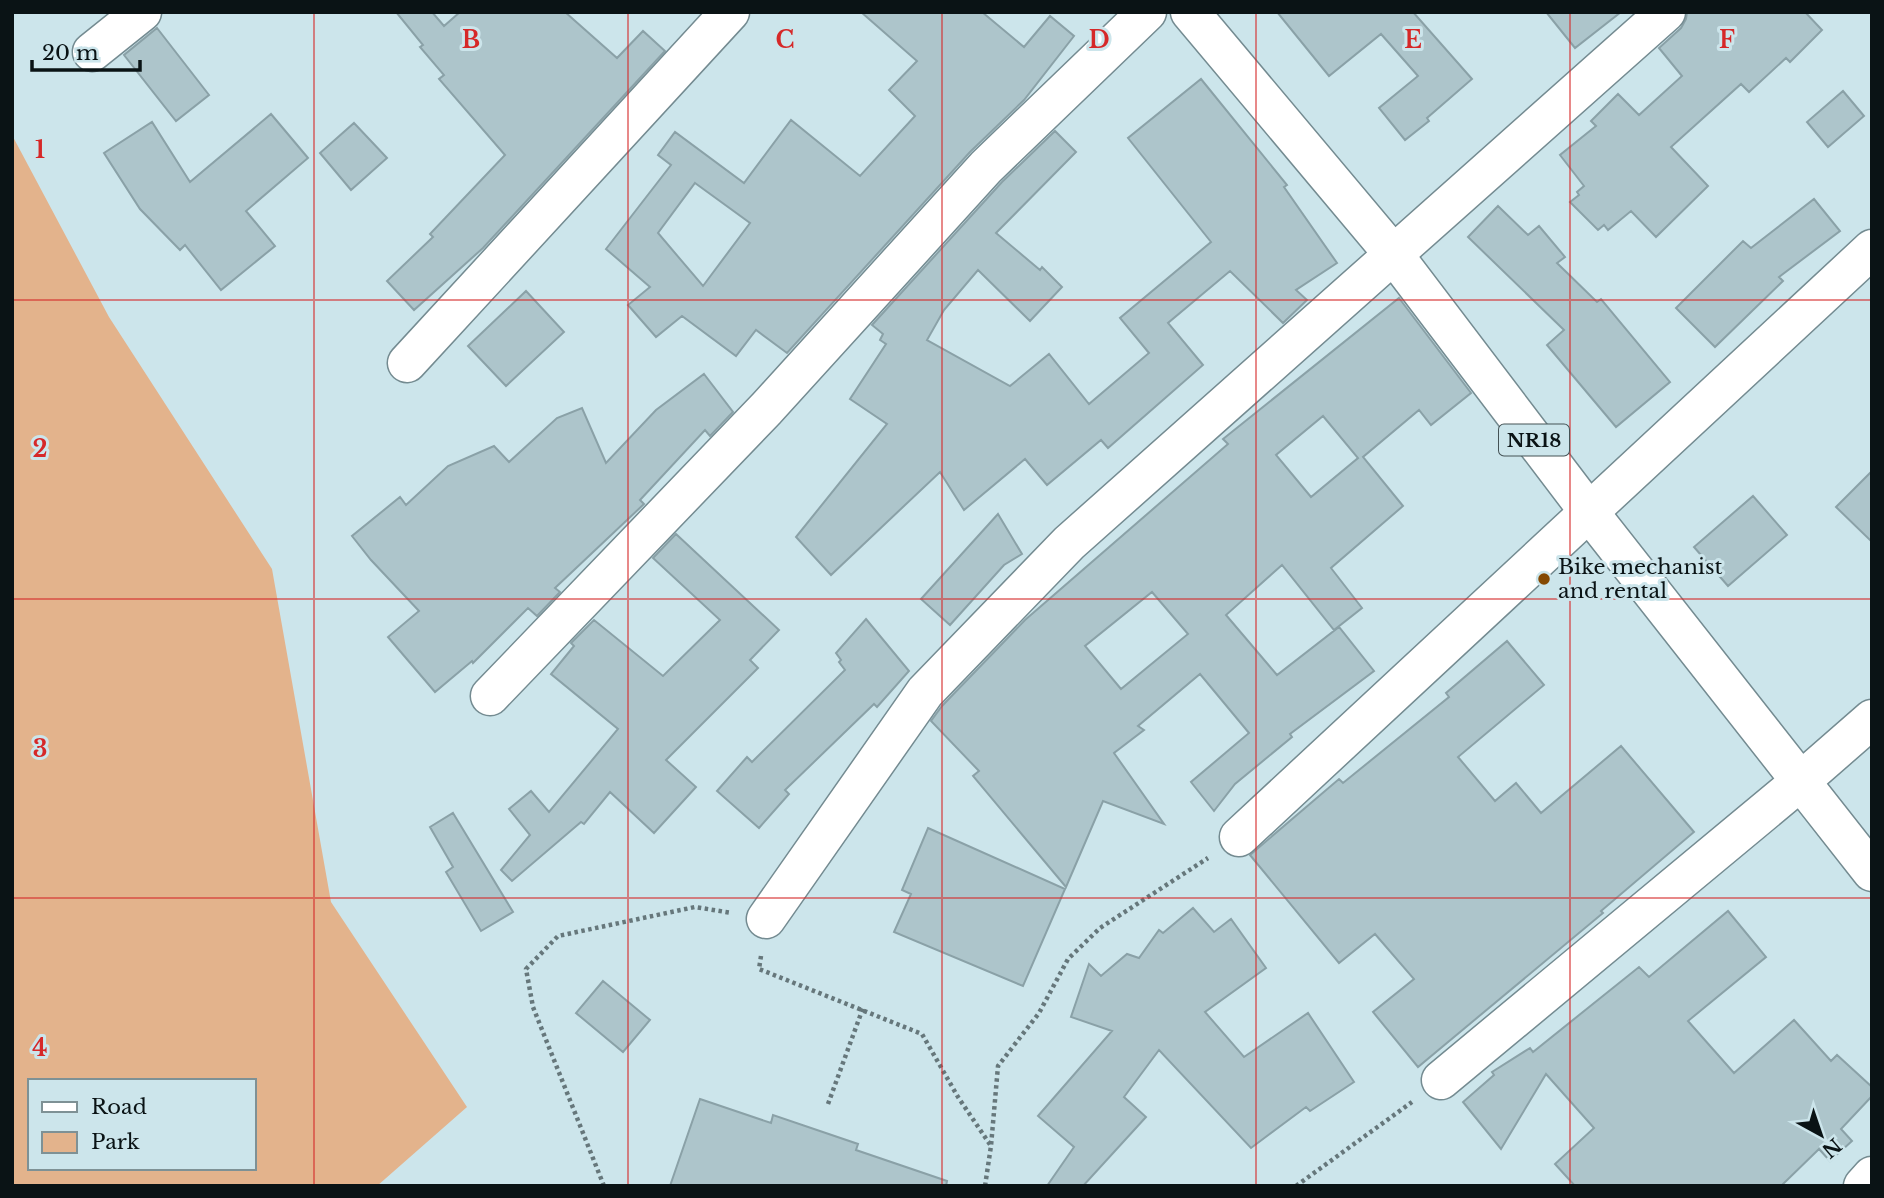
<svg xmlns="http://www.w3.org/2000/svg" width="1884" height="1198" font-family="'Libre Baskerville',serif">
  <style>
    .green { fill: #e3b38c; fill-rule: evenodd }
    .building { fill: #adc5cb; stroke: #8aa1a7; stroke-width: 2; fill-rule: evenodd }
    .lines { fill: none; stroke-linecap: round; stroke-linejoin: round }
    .minor-casing { stroke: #748b91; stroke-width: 41 }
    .major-casing { stroke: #748b91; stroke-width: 41 }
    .path { stroke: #66777b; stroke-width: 4.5; stroke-dasharray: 3.5 3.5; stroke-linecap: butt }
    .minor { stroke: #fff; stroke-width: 38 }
    .major { stroke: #fff; stroke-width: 38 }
    .grid { fill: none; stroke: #d62828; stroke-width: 2; stroke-opacity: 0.55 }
    .poi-dot { fill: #854902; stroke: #cce5eb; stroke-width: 2.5 }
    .labels { text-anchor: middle; stroke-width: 6; stroke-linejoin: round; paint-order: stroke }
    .shield { fill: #cce5eb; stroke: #445255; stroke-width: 2 }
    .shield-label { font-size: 19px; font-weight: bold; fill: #0a1315 }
    .poi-label { font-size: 21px; fill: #0a1315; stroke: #cce5eb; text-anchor: start }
    .grid-label { font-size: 23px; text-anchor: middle; font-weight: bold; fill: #d62828; stroke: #cce5eb; stroke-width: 6; stroke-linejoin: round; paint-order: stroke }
  </style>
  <rect width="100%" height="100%" fill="#cce5eb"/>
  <!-- green -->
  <path class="green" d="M12 135 109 317 272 569 331 902 467 1107 377 1186H12ZM30 1081H254V1168H30Z"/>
  <!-- building -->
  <path class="building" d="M396 12H432L444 26 460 12H565L617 58 643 31 665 51 483 248 414 310 387 281 433 237 430 234 505 155 439 79 444 75 420 47 423 45Z
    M861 12H982L1024 47 1050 16 1074 36 1024 100 970 152 787 353 756 330 736 356 682 316 656 337 628 305 650 287 606 249 671 165 658 155 675 132 744 183 791 120 860 176 915 116 889 90 917 61ZM695 183 750 223 703 286 658 233Z
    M1277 12H1413L1472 79 1427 118 1429 121 1405 140 1379 108 1418 76 1381 34 1329 76Z
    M1546 12H1621L1575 48Z
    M1687 12H1805L1822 30 1790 62 1786 58 1749 92 1741 84 1671 147 1708 186 1656 237 1631 211 1608 230 1604 225 1598 230 1570 202 1579 195 1577 192 1584 186 1560 155 1596 126 1591 121 1618 94 1639 115 1682 76 1659 48 1681 28 1686 19Z
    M157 28 209 95 176 121 124 55Z
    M1201 79 1287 185 1284 187 1337 263 1296 290 1307 300 1283 323 1230 271 1168 323 1203 365 1108 448 1101 440 1047 485 1025 459 964 510 940 472 831 575 796 537 887 424 850 399 886 344 880 340 883 334 872 325 1002 182 1055 131 1076 152 996 233 1040 270 1042 267 1062 287 1030 321 978 270 944 310 927 340 1010 386 1049 354 1089 404 1149 353 1120 318 1211 242 1128 138Z
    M1843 91 1864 116 1828 147 1807 122Z
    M271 114 308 158 246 211 275 246 221 290 185 245 180 250 140 209 104 153 152 122 190 182Z
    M354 123 387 158 351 190 320 153Z
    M1814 199 1840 231 1779 277 1783 281 1715 347 1676 308 1743 241 1751 248Z
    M1498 206 1528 235 1539 226 1565 257 1557 263 1597 302 1601 299 1670 382 1616 427 1547 345 1564 330 1468 237Z
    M526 291 564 332 506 386 468 346Z
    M1399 298 1471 393 1431 425 1419 410 1363 457 1403 506 1331 568 1362 608 1334 630 1282 565 1226 615 1277 675 1339 627 1374 671 1290 734 1292 737 1235 784 1214 811 1191 782 1249 733 1200 674 1138 726 1144 730 1114 753 1164 824 1103 801 1066 887 973 776 979 771 931 721 942 706 1025 620 1228 444 1223 439ZM1323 416 1358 458 1311 497 1276 455ZM1152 592 1188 634 1121 689 1085 646Z
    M704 374 733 412 710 436 705 430 640 500 644 504 555 588 560 592 537 616 528 608 473 663 472 661 435 692 388 637 419 611 371 560 352 536 400 497 406 505 448 466 494 446 509 462 557 418 582 408 606 463 656 410Z
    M1872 471V542L1836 507Z
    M1753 496 1787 535 1728 586 1694 547Z
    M998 514 1022 554 1004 565 950 625 921 599Z
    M676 534 779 630 750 660 758 668 666 760 696 787 654 833 610 792 584 824 581 822 512 881 501 870 530 835 509 809 531 791 549 812 618 729 551 674 574 646 571 643 594 620 663 676 720 620 653 558Z
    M866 619 909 671 877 707 874 704 785 790 789 794 759 828 717 791 747 757 752 762 845 670 839 662 841 660 836 653Z
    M1507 641 1544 685 1458 757 1495 801 1516 783 1541 813 1621 746 1694 832 1601 911 1603 913 1418 1067 1373 1012 1414 979 1375 934 1339 963 1250 855 1339 779 1343 783 1449 697 1446 693Z
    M453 813 513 912 481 931 446 872 453 867 430 827Z
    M928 828 1065 889 1023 986 894 932 911 894 902 890Z
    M1193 908 1214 932 1231 919 1266 968 1205 1012 1244 1057 1308 1013 1354 1082 1310 1111 1306 1107 1251 1148 1159 1050 1124 1097 1146 1117 1083 1186H1047L1074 1147 1038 1116 1112 1031 1071 1017 1089 964 1101 976 1127 954 1139 958 1159 930 1163 933Z
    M1728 911 1766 957 1688 1021 1734 1073 1794 1020 1831 1061 1837 1055 1872 1087V1096L1841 1129 1852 1141 1830 1161 1819 1149 1781 1186H1575L1555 1164 1594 1128 1546 1074 1501 1149 1463 1102 1494 1075 1492 1072 1530 1048 1533 1052 1639 967 1649 977Z
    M603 981 650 1020 623 1052 576 1013Z
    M700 1099 771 1123 773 1115 858 1144 856 1150 947 1181 946 1186H670Z"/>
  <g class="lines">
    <!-- minor casing -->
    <g class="minor-casing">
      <path id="minor" d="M92 52 142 12
        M407 363 730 12
        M490 696 766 409 986 167 1147 12
        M1239 837 1872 249
        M766 919 925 692 1069 543 1666 12
        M1441 1080 1801 781 1872 719
        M1863 1186 1872 1176"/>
    </g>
    <!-- major casing -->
    <g class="major-casing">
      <path id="major" d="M1190 12 1394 255 1589 512 1872 872"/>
    </g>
    <!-- path -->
    <path class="path" d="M761 956 759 969 922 1034 958 1097 991 1146
      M828 1104 863 1008
      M604 1186 533 1007 526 969 558 936 695 907 732 913
      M985 1186 991 1146 998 1066 1039 1013 1068 959 1100 928 1208 858
      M1296 1186 1412 1102"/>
    <!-- minor -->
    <use href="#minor" class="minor"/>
    <!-- major -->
    <use href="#major" class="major"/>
  </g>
  <!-- grid -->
  <path class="grid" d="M314 12V1186M628 12V1186M942 12V1186M1256 12V1186M1570 12V1186M12 300H1872M12 599H1872M12 898H1872"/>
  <!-- markers -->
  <circle class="poi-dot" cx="1544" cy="579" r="7"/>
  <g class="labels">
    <!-- shield labels -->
    <rect class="shield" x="1499" y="424.5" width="70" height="31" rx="5"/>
    <g class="shield-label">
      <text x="1534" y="447">NR18</text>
    </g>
    <!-- poi labels -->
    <g class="poi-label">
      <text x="1558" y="574">Bike mechanist<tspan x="1558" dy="24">and rental</tspan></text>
    </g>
  </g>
  <g class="grid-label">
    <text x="471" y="48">B</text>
    <text x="785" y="48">C</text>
    <text x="1099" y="48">D</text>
    <text x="1413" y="48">E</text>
    <text x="1727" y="48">F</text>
    <text x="40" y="158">1</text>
    <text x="40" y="457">2</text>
    <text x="40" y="757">3</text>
    <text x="40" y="1056">4</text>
  </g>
  <!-- border -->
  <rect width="1884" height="1198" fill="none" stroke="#0a1315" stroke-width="28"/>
  <!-- legend -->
  <rect x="28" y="1079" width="228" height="91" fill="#cce5eb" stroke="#7e9195" stroke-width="2"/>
  <rect x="42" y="1102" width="35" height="10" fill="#ffffff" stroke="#7e9195" stroke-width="2"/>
  <text x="91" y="1114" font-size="21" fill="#0a1315">Road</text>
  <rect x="42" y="1132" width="35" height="21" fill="#e3b38c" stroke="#7e9195" stroke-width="2"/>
  <text x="91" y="1149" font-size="21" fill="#0a1315">Park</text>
  <!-- north arrow -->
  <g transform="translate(1821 1135) rotate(140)" stroke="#cce5eb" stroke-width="5" paint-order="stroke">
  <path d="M0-5L12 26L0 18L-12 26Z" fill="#0a1315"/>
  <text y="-10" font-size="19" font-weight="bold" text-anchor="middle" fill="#0a1315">N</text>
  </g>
  <!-- scale -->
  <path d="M32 60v10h108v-10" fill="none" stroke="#0a1315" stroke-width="3.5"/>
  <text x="42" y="60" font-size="21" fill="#0a1315" stroke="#cce5eb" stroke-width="5" paint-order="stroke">20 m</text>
</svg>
